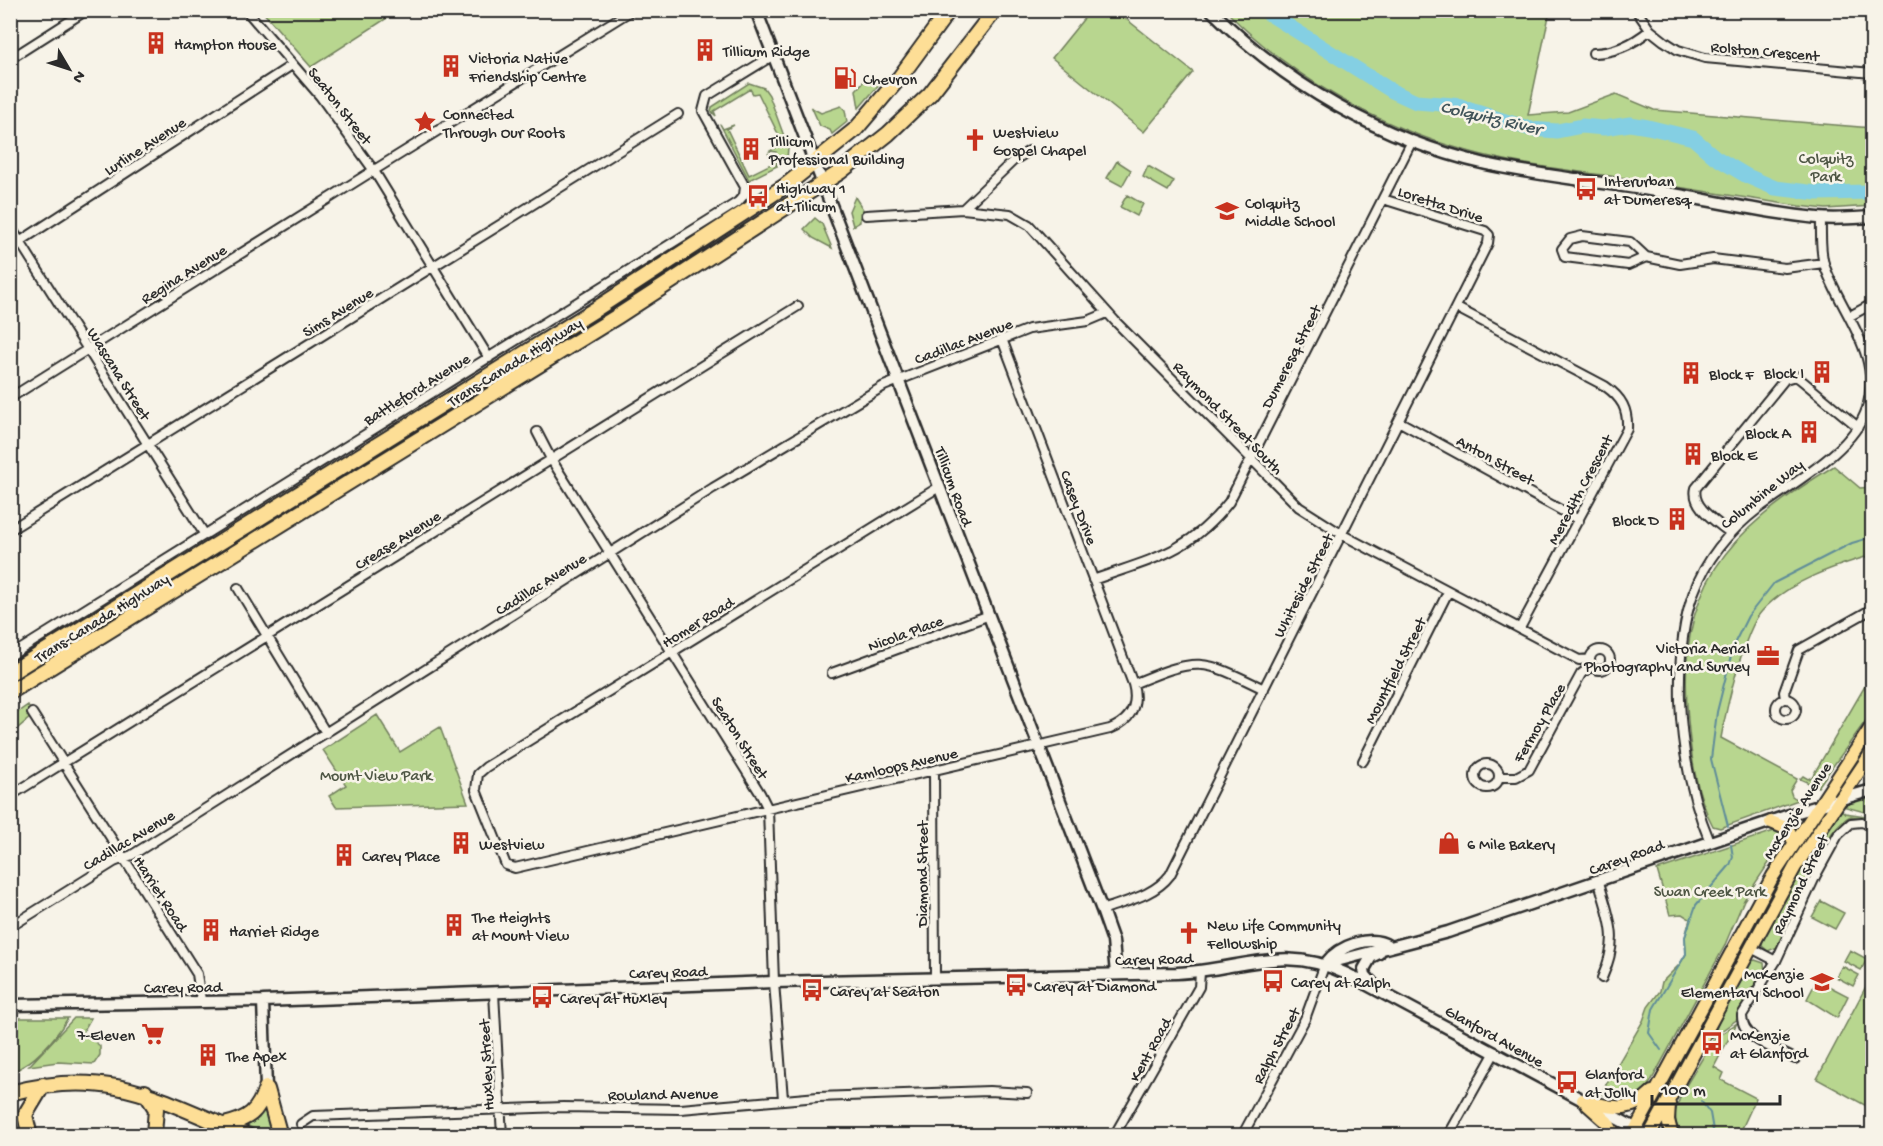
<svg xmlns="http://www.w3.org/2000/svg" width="1883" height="1146" font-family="'Gochi Hand',sans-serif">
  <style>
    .green { fill: #b8d68f; stroke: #72805d; stroke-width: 1.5 }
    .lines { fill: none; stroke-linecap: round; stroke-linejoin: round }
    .stream { stroke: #608d99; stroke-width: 2 }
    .river { stroke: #84cfe3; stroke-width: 15 }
    .street-casing { stroke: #2b2b2b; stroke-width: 12 }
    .secondary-casing { stroke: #2b2b2b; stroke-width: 15 }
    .primary-casing { stroke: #2b2b2b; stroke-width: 16 }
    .highway-casing { stroke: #2b2b2b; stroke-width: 18 }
    .street { stroke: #f7f3e8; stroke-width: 8 }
    .secondary { stroke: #f7f3e8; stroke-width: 10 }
    .primary { stroke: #fdde96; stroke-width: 12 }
    .highway { stroke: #fdde96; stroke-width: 14 }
    .labels { text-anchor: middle; stroke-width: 5; stroke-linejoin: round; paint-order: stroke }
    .poi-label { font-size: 16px; fill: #2b2b2b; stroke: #f7f3e8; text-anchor: start }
    .street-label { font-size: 16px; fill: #2b2b2b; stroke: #f7f3e8 }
    .park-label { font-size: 16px; fill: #4e5644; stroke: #f7f3e8 }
    .water-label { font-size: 18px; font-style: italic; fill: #415459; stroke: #f7f3e8 }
  </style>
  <rect width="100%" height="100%" fill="#f7f3e8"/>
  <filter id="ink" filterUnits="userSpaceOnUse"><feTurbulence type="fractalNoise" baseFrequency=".0167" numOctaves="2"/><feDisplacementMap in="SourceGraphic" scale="12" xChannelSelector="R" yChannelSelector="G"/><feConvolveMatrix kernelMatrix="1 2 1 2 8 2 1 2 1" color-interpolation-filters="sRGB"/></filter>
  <g filter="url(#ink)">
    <!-- green -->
    <path class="green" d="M262 11H398L311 67Z
      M1090 11H1116L1193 72 1144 132 1052 58Z
      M1226 11H1550L1528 115 1568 112 1616 94 1654 110 1872 128V206L1826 209 1799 206C1740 197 1682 188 1623 178 1573 170 1521 166 1471 152 1379 127 1293 79 1226 11Z
      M864 81H882L859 108 856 90Z
      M749 83 764 88 769 95 788 147 787 159 778 165 773 155 776 152 770 151 783 144 758 93 753 94 750 89 714 111 716 116 711 111 712 107Z
      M841 106 845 110 847 122 832 134 830 130 820 126 812 108 821 113Z
      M720 124 723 129 734 125 727 129 749 175 773 163 768 153 777 166 749 180Z
      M1117 161 1131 170 1122 186 1107 178Z
      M1148 166 1174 181 1168 191 1143 177Z
      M1127 195 1143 204 1137 216 1120 207Z
      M855 197 864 211 860 213V222L853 226 849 211Z
      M815 218 822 224 832 248 813 238 804 229Z
      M1834 466 1860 488 1872 487V555C1835 566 1789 581 1762 611 1744 630 1726 710 1721 738L1797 779 1790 790 1792 796 1798 800 1720 828 1713 826C1696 795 1691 755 1688 720 1676 586 1725 533 1834 466Z
      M1872 674V712L1818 787 1800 779 1803 776 1808 779 1812 777Z
      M28 705 32 716 11 734V717Z
      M377 715 400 752 440 727 468 803 336 807 329 796 346 785 323 750Z
      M1866 797 1872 814 1842 806Z
      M1840 809 1845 813 1872 817V820L1851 816C1821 828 1794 915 1780 946L1768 951 1762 946 1763 937 1812 850Z
      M1777 830 1784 834 1783 842 1744 900 1724 947 1650 1083C1637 1101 1620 1104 1601 1093L1643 1021 1648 1007 1660 991 1662 982 1680 964 1686 954 1685 937 1690 919 1682 914 1670 915 1657 870Z
      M1821 901 1844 913 1835 929 1812 917Z
      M1850 950 1867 959 1861 970 1844 961Z
      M1755 960 1764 963 1765 972 1747 994 1739 1018 1713 1037 1725 1006 1750 962Z
      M1842 966 1859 975 1853 986 1836 977Z
      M1872 975V1109L1817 1079Z
      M1817 980 1848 996 1837 1018 1807 999Z
      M10 1018H68C55 1039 34 1064 11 1072Z
      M74 1018H91L83 1032 100 1046V1055L94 1064 58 1062 29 1066Z
      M1737 1023 1714 1067 1724 1073 1721 1080 1756 1098 1739 1135H1682L1676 1123 1675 1112 1682 1092 1714 1039Z
      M266 1105 272 1135 247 1126 259 1118Z"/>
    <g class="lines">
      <!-- stream -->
      <path class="stream" d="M1728 826 1711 759 1717 712 1734 644 1748 616 1774 583 1852 543 1872 537
        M1661 1050 1649 1033 1653 1009 1686 954 1685 937 1696 905 1730 865 1733 857 1731 845
        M1701 1101 1710 1113 1714 1136"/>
      <!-- river -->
      <path class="river" d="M1263 10 1392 91 1416 102 1454 105 1531 129 1557 131 1582 126 1604 128 1630 124 1648 127 1693 138 1715 157 1747 176 1775 188 1817 193 1872 192"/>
      <!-- street casing -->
      <g class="street-casing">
        <path id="street" d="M246 10 320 96 372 168
          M1636 10 1650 30 1664 41 1678 50 1705 58 1872 73
          M1593 53C1615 53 1633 44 1650 30
          M10 59 87 10
          M376 169 632 10
          M376 174 489 358
          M963 209 1013 161 1029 151
          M866 215 963 209 1010 214 1029 225 1115 321 1299 507 1343 535 1579 660 1590 659
          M10 226 205 535
          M10 248 292 65
          M1646 257 1628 265 1565 257 1562 249 1570 239 1582 236 1630 242 1646 257 1680 264 1713 259 1785 268 1824 263
          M1457 308 1605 386C1622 398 1628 409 1627 429L1520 628
          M1850 316 1872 304
          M10 398 371 172
          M1400 422 1579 520
          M537 432 551 459 760 793 768 809 774 982 783 1099
          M939 487 486 767 478 774 476 790 506 865 515 868 1110 729C1130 721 1139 706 1133 684L1002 339
          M10 530 678 114
          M1730 533C1717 522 1691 507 1696 488L1785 379 1796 376 1800 379 1858 427
          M1093 580C1152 559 1189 553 1229 502L1412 141
          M238 588 326 733
          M1590 660a10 10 0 1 1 20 0a10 10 0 1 1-20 0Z
          M10 656 738 202 744 195 745 187 703 111 707 96 772 56
          M832 673 987 616
          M1133 684C1198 657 1201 658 1264 689
          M1785 699 1784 692 1799 650 1872 609
          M1776 709a10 10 0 1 1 20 0a10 10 0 1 1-20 0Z
          M32 713 197 974 201 1000
          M1363 761 1448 592
          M1475 776a12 12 0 1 1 24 0a12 12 0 1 1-24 0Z
          M934 770 935 978
          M1500 777H1516L1529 770 1581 674 1591 666
          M10 796 798 306
          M1710 842C1691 797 1682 750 1680 701 1678 620 1691 560 1759 508 1794 482 1853 451 1867 408 1883 353 1840 312 1824 264 1820 249 1821 233 1821 218
          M1599 882C1610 922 1620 937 1602 978
          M1102 910C1126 901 1154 896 1170 875L1488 243 1489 235 1485 231 1383 199
          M10 927 114 862 132 855 713 488 884 386 1029 329 1088 321 1107 313
          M1751 948 1776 961
          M494 993 502 1136
          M1795 1059C1777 1049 1741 1040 1742 1015L1776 961 1816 875 1838 835 1851 823 1862 822 1872 826
          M301 1124 313 1116 563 1107 681 1109 818 1097 989 1091 1027 1093
          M1114 1136 1199 987 1200 972
          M1242 1136 1305 1019 1325 964
          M1448 1136 1495 1052"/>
      </g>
      <!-- secondary casing -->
      <g class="secondary-casing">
        <path id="secondary" d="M756 10 1102 910 1113 941 1116 974
          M1211 10C1286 85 1382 140 1486 164 1542 176 1600 182 1656 191 1710 200 1764 213 1818 218 1836 220 1855 218 1872 217
          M1326 963C1339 946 1370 934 1389 946
          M1325 964 1448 932 1798 812 1872 790
          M1373 984 1365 975 1364 969 1371 957 1379 953
          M263 1001 266 1088
          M10 1005 263 1001 774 982 1177 973C1242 970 1283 943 1347 974L1650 1136"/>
      </g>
      <!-- primary casing -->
      <g class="primary-casing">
        <path id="primary" d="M1771 822 1788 829 1794 842
          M1583 1100C1610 1108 1630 1114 1652 1092
          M1669 1104 1668 1120 1672 1136
          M1588 1105 1607 1122 1615 1136
          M1632 1136 1773 876 1872 726
          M1649 1136 1795 867 1872 752"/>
      </g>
      <!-- highway casing -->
      <g class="highway-casing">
        <path id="highway" d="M10 673 596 309 785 186 856 129 900 77 949 10
          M10 692 618 316 840 172 888 134 930 94 995 10
          M267 1089 280 1136
          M145 1092 156 1109 154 1134
          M10 1093C110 1066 160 1100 248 1136
          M224 1125C249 1119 258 1112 266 1088
          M30 1136 25 1115 43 1085"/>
      </g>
      <!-- street -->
      <use href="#street" class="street"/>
      <!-- secondary -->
      <use href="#secondary" class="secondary"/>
      <!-- primary -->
      <use href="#primary" class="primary"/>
      <!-- highway -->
      <use href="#highway" class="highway"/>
    </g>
  </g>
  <!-- icons -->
  <defs>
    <g id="building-bare" transform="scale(1.8)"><path d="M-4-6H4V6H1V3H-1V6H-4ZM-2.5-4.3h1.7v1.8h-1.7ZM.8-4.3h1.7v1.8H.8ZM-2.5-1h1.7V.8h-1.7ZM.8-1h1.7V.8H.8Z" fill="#c8321e" stroke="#f7f3e8" stroke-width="2.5" paint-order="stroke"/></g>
    <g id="fuel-bare" transform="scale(1.8)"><path d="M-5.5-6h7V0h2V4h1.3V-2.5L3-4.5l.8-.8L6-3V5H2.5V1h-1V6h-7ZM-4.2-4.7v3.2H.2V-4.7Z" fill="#c8321e" stroke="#f7f3e8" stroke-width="2.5" paint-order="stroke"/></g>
    <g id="sight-bare" transform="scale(1.8)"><path d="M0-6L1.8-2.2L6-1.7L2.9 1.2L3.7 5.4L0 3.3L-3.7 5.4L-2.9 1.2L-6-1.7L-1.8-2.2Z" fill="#c8321e" stroke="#f7f3e8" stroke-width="2.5" paint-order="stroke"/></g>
    <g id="church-bare" transform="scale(1.8)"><path d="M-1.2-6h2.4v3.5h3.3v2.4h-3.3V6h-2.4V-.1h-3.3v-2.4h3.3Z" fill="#c8321e" stroke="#f7f3e8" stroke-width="2.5" paint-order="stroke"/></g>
    <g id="bus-bare" transform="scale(1.8)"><path d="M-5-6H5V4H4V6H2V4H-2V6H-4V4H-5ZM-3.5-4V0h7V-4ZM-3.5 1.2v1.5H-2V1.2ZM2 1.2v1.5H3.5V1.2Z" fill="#c8321e" stroke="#f7f3e8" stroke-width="2.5" paint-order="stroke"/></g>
    <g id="school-bare" transform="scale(1.8)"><path d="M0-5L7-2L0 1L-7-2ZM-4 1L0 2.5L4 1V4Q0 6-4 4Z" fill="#c8321e" stroke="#f7f3e8" stroke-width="2.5" paint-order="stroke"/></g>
    <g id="office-bare" transform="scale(1.8)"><path d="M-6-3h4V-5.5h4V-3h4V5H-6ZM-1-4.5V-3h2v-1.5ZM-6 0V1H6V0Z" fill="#c8321e" stroke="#f7f3e8" stroke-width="2.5" paint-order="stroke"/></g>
    <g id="shop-bare" transform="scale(1.8)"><path d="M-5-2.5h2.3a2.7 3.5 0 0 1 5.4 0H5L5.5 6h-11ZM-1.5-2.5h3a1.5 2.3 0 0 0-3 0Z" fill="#c8321e" stroke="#f7f3e8" stroke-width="2.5" paint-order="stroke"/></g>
    <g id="supermarket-bare" transform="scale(1.8)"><path d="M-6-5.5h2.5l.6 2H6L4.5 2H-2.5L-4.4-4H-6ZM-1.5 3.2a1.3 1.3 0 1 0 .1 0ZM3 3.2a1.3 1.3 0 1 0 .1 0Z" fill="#c8321e" stroke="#f7f3e8" stroke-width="2.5" paint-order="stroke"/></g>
  </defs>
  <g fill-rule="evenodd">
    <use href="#building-bare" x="156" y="43"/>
    <use href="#building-bare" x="705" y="50"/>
    <use href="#building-bare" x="451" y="66"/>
    <use href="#fuel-bare" x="845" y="78"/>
    <use href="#sight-bare" x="425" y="122"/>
    <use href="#church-bare" x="975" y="140"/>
    <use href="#building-bare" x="751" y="149"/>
    <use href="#bus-bare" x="1586" y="189"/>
    <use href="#bus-bare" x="758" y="196"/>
    <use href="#school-bare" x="1227" y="211"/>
    <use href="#building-bare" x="1822" y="372"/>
    <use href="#building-bare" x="1691" y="373"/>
    <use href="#building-bare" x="1809" y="432"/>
    <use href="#building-bare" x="1693" y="454"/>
    <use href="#building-bare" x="1677" y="519"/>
    <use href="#office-bare" x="1768" y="656"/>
    <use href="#building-bare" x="461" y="843"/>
    <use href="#shop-bare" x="1449" y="843"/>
    <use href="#building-bare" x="344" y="855"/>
    <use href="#building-bare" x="454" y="925"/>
    <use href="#building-bare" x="211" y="930"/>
    <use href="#church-bare" x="1189" y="933"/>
    <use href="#bus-bare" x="1273" y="981"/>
    <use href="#school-bare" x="1822" y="982"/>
    <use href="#bus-bare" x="1016" y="985"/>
    <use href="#bus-bare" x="812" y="990"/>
    <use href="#bus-bare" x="542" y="997"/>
    <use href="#supermarket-bare" x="153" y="1034"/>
    <use href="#bus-bare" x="1712" y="1043"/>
    <use href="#building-bare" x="208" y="1055"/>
    <use href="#bus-bare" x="1567" y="1082"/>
  </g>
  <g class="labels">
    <!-- poi labels -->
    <g class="poi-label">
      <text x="174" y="49">Hampton House</text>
      <text x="723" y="56">Tillicum Ridge</text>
      <text x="469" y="63">Victoria Native<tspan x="469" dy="18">Friendship Centre</tspan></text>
      <text x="863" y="84">Chevron</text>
      <text x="443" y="119">Connected<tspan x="443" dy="18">Through Our Roots</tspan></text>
      <text x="993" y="137">Westview<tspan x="993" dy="18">Gospel Chapel</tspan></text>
      <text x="769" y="146">Tillicum<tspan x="769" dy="18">Professional Building</tspan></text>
      <text x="1604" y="186">Interurban<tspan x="1604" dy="18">at Dumeresq</tspan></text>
      <text x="776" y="193">Highway 1<tspan x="776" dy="18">at Tilicum</tspan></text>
      <text x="1245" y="208">Colquitz<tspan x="1245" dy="18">Middle School</tspan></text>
      <text x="1804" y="378" text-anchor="end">Block I</text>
      <text x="1709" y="379">Block F</text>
      <text x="1791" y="438" text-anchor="end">Block A</text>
      <text x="1711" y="460">Block E</text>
      <text x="1659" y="525" text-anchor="end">Block D</text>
      <text x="1750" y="653" text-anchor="end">Victoria Aerial<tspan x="1750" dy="18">Photography and Survey</tspan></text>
      <text x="479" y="849">Westview</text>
      <text x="1467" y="849">6 Mile Bakery</text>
      <text x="362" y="861">Carey Place</text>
      <text x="472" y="922">The Heights<tspan x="472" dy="18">at Mount View</tspan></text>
      <text x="1207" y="930">New Life Community<tspan x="1207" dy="18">Fellowship</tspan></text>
      <text x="229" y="936">Harriet Ridge</text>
      <text x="1804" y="979" text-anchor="end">McKenzie<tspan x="1804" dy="18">Elementary School</tspan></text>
      <text x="1291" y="987">Carey at Ralph</text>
      <text x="1034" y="991">Carey at Diamond</text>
      <text x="830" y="996">Carey at Seaton</text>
      <text x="560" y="1003">Carey at Huxley</text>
      <text x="135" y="1040" text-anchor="end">7-Eleven</text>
      <text x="1730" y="1040">McKenzie<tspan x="1730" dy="18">at Glanford</tspan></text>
      <text x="226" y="1061">The Apex</text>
      <text x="1585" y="1079">Glanford<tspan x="1585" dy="18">at Jolly</tspan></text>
    </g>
    <!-- street labels -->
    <g class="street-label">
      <text transform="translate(1765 50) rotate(5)" y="6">Rolston Crescent</text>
      <text transform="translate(341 105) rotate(52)" y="6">Seaton Street</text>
      <text transform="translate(144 145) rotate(-33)" y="6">Lurline Avenue</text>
      <text transform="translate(1441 203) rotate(18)" y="6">Loretta Drive</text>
      <text transform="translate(183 273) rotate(-32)" y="6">Regina Avenue</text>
      <text transform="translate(337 311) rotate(-32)" y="6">Sims Avenue</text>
      <text transform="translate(963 340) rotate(-21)" y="6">Cadillac Avenue</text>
      <text transform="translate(1290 356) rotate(-63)" y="6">Dumeresq Street</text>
      <text transform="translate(514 361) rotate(-32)" y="6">Trans-Canada Highway</text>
      <text transform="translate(120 373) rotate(58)" y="6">Wascana Street</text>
      <text transform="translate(416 388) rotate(-32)" y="6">Battleford Avenue</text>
      <text transform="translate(1229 417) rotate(46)" y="6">Raymond Street South</text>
      <text transform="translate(1496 459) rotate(29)" y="6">Anton Street</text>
      <text transform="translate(955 486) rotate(70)" y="6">Tillicum Road</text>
      <text transform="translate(1579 489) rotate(-62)" y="6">Meredith Crescent</text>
      <text transform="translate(1761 493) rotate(-39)" y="6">Columbine Way</text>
      <text transform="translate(1080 507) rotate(69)" y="6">Casey Drive</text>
      <text transform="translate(397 539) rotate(-32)" y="6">Crease Avenue</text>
      <text transform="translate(540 583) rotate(-32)" y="6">Cadillac Avenue</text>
      <text transform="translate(1302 585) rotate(-63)" y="6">Whiteside Street</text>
      <text transform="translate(101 617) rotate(-32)" y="6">Trans-Canada Highway</text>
      <text transform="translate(697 621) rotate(-32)" y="6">Homer Road</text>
      <text transform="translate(905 632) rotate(-20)" y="6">Nicola Place</text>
      <text transform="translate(1394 670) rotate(-63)" y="6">Mountfield Street</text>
      <text transform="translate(1538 722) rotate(-60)" y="6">Fermoy Place</text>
      <text transform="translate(741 737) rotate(58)" y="6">Seaton Street</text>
      <text transform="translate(901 764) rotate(-13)" y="6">Kamloops Avenue</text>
      <text transform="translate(1796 810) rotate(-57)" y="6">McKenzie Avenue</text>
      <text transform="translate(128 839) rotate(-31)" y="6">Cadillac Avenue</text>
      <text transform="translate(1626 856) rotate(-20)" y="6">Carey Road</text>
      <text transform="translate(921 874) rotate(-90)" y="6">Diamond Street</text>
      <text transform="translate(1799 884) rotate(-64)" y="6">Raymond Street</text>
      <text transform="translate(162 893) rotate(57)" y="6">Harriet Road</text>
      <text transform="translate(1154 958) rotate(-2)" y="6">Carey Road</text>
      <text transform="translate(668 971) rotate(-2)" y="6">Carey Road</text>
      <text transform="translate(183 986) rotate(-1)" y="6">Carey Road</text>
      <text transform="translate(1495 1035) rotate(29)" y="6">Glanford Avenue</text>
      <text transform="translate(1275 1045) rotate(-62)" y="6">Ralph Street</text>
      <text transform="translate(1149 1049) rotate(-61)" y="6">Kent Road</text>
      <text transform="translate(485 1065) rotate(-93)" y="6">Huxley Street</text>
      <text transform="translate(663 1093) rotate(-1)" y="6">Rowland Avenue</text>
    </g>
    <!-- park labels -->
    <g class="park-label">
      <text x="1826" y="163">Colquitz<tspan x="1826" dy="18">Park</tspan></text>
      <text x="376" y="780">Mount View Park</text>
      <text x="1710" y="896">Swan Creek Park</text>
    </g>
    <!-- water labels -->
    <g class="water-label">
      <text transform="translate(1491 117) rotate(13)" y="6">Colquitz River</text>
    </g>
  </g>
  <!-- margin -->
  <rect width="1883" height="1146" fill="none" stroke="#f7f3e8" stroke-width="36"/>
  <rect x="18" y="18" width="1847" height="1110" fill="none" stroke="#2b2b2b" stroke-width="2" filter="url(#ink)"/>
  <!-- north arrow -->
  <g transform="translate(69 69) rotate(129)" stroke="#f7f3e8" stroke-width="4.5" paint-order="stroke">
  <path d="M0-4.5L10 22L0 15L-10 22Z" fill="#2b2b2b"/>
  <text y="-9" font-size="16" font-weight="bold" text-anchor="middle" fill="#2b2b2b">N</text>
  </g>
  <!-- scale -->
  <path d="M1652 1095v9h128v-9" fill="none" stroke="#2b2b2b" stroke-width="3"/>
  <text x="1661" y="1095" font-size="18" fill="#2b2b2b" stroke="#f7f3e8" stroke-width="4.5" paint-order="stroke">100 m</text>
</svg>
